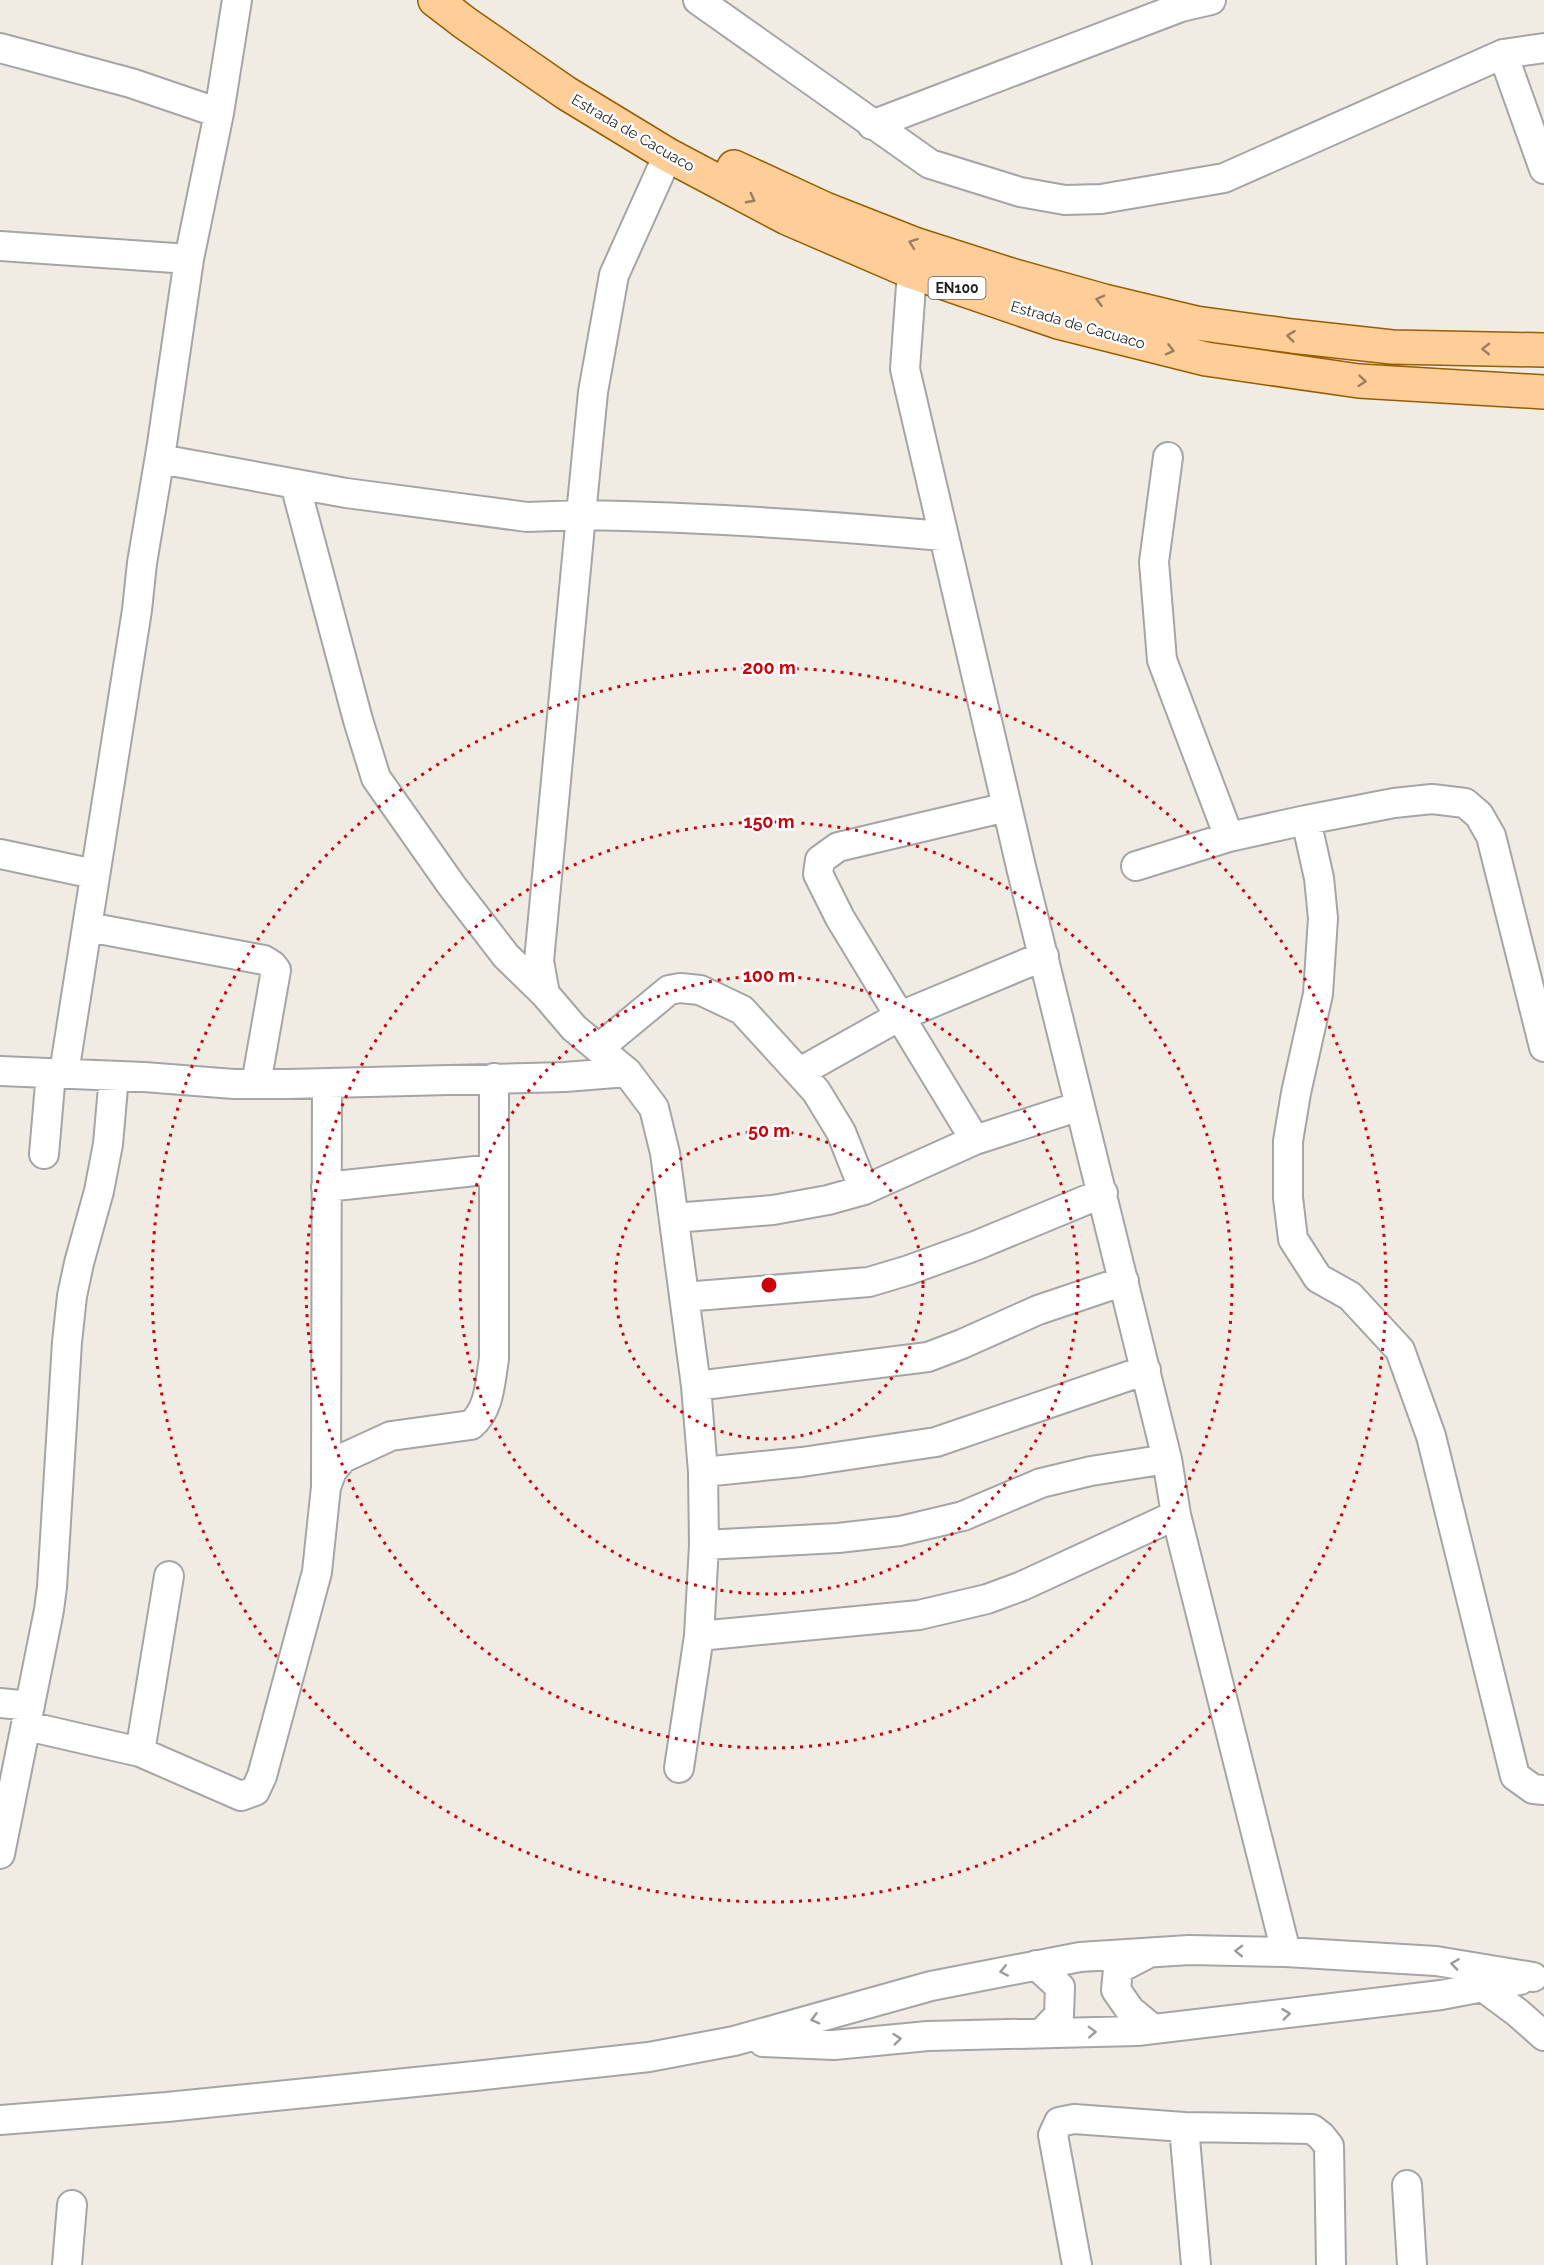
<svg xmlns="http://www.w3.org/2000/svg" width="1544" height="2265" font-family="Raleway,sans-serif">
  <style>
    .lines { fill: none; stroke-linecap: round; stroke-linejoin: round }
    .minor-casing { stroke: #a5a5a5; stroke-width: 32 }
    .major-casing { stroke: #975e00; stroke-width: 36 }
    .minor { stroke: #fff; stroke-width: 28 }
    .major { stroke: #ffcd98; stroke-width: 33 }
    .oneway { stroke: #9a7e61 }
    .oneway2 { stroke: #9a9a9a }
    .ring { fill: none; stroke: #cb000a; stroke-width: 3; stroke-dasharray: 3 6 }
    .labels { text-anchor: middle; stroke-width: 5; stroke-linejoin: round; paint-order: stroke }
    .shield { fill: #fff; stroke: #626262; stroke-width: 1.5 }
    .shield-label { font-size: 14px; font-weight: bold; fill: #1e1e1e }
    .street-label { font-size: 15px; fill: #1e1e1e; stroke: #fff }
    .centre { fill: #cb000a; stroke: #fff; stroke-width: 3 }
    .ring-label { font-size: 18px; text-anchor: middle; font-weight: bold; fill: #cb000a; stroke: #fff; stroke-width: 5; stroke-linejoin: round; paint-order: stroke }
  </style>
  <rect width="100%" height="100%" fill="#f0ebe3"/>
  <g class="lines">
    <!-- minor casing -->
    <g class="minor-casing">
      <path id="minor" d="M698 0 930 164 1020 192 1065 200 1101 199 1224 178 1503 54 1544 169
        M0 48 131 83 219 113
        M1503 54 1544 48
        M872 125 1181 7 1211 0
        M0 246 189 259
        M912 272 905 369 1022 871 1167 1459 1176 1515 1286 1952
        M1168 457 1154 562 1162 660 1229 837
        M160 459 346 493 527 517 581 515 593 392 614 275 668 155
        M295 484 358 720 376 778 452 886 506 956 545 994
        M1306 820 1319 878 1323 918 1318 994 1296 1093 1288 1141V1198L1293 1239 1318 1278 1350 1296 1400 1350 1431 1436 1515 1776 1533 1789 1544 1790
        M0 854 94 874
        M1136 866 1229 837 1306 820 1394 803 1432 799 1465 803 1479 815 1491 836 1544 1047
        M88 927 264 960 272 965 276 970 256 1084
        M599 1048 669 990 680 988 700 990 742 1010 816 1091 841 1132 864 1190
        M0 1071 144 1077 234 1084H288L565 1077 627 1072
        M800 1072 898 1017 1044 956
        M64 1073 137 610 142 563 162 444 189 259 219 113 237 0
        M975 1140 840 918 818 874 820 860 838 847 1007 807
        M44 1154 51 1073
        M326 1187 494 1169
        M674 1218 773 1210 828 1200 864 1190 975 1140 1080 1106
        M684 1297 869 1282 909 1270 975 1246 1103 1193
        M696 1386 928 1357 962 1344 1038 1310 1124 1281
        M703 1472 802 1462 936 1442 1146 1370
        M326 1487 327 1084
        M704 1545 838 1538 900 1531 963 1516 1041 1483 1091 1471 1167 1459
        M699 1636 919 1615 987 1599 1022 1586 1176 1515
        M0 1703 30 1706
        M27 1726 140 1752 241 1796 255 1791 262 1776 317 1572 326 1487 332 1471 343 1458 391 1436 471 1425C490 1409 490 1382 494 1359V1078
        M140 1752 169 1576
        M679 1768 699 1636 704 1545 703 1472 696 1386 665 1153 654 1108 627 1072 574 1028 545 994 539 961 581 515C702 517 822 525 942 536
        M0 1854 49 1610 52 1587 67 1342 72 1296 79 1263 99 1191 108 1144 114 1076
        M1147 1954 1118 1969 1116 1990 1130 2010 1153 2029
        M1036 1965 1060 1987 1059 2015 1042 2033
        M1483 1987 1518 2013 1544 2036
        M763 2042 834 2045 928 2036 1137 2031 1441 1995 1520 1980
        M0 2120 167 2107 475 2076 649 2057 734 2041 931 1986 1080 1957 1189 1950 1286 1952 1436 1961 1533 1977
        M1184 2127 1196 2265
        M1407 2185 1412 2265
        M67 2265 72 2205
        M1077 2265 1053 2135 1059 2122 1074 2119 1184 2127 1312 2129 1321 2136 1329 2146 1331 2265"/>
    </g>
    <!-- major casing -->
    <g class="major-casing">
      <path id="major" d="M435 0 465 23 566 93 668 155 787 218 912 272 1058 322 1206 359 1359 381 1544 392
        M734 167 825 209 917 245 1011 275 1104 301 1196 323 1292 336 1392 347 1544 350"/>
    </g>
    <!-- minor -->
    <use href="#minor" class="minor"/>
    <!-- major -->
    <use href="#major" class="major"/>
  </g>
  <!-- one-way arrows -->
  <defs><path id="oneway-chevron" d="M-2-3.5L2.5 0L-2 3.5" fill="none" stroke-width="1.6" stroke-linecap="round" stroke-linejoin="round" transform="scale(1.5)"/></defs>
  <g class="oneway">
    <use href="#oneway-chevron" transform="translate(751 199) rotate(28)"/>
    <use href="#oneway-chevron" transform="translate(913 243) rotate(-160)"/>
    <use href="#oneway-chevron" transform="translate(1100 300) rotate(-165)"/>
    <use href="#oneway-chevron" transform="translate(1291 336) rotate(-173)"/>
    <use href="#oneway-chevron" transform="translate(1486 349) rotate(-179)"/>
    <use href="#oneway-chevron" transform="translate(1170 350) rotate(14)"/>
    <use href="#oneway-chevron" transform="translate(1362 381) rotate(5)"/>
  </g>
  <g class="oneway2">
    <use href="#oneway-chevron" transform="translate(1239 1951) rotate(-179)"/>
    <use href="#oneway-chevron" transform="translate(1455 1964) rotate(-172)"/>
    <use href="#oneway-chevron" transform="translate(1004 1971) rotate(169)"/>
    <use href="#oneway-chevron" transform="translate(1286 2014) rotate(-7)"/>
    <use href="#oneway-chevron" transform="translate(815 2019) rotate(165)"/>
    <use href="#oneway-chevron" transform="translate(1092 2032) rotate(-2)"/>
    <use href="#oneway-chevron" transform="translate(897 2039) rotate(-6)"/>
  </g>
  <!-- distance rings -->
  <g class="ring">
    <circle cx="769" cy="1285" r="154"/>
    <circle cx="769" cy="1285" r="309"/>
    <circle cx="769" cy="1285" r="463"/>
    <circle cx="769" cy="1285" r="617"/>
  </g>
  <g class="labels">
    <!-- shield labels -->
    <rect class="shield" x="928.5" y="277" width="57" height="22" rx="4.5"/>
    <g class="shield-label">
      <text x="957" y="293">EN100</text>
    </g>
    <!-- street labels -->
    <g class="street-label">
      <text transform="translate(633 133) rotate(30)" y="5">Estrada de Cacuaco</text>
      <text transform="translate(1078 325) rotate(16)" y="5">Estrada de Cacuaco</text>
    </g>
  </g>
  <circle cx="769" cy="1285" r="9" class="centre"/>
  <g class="ring-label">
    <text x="769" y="674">200 m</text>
    <text x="769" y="828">150 m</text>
    <text x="769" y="982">100 m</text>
    <text x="769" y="1137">50 m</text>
  </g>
</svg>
